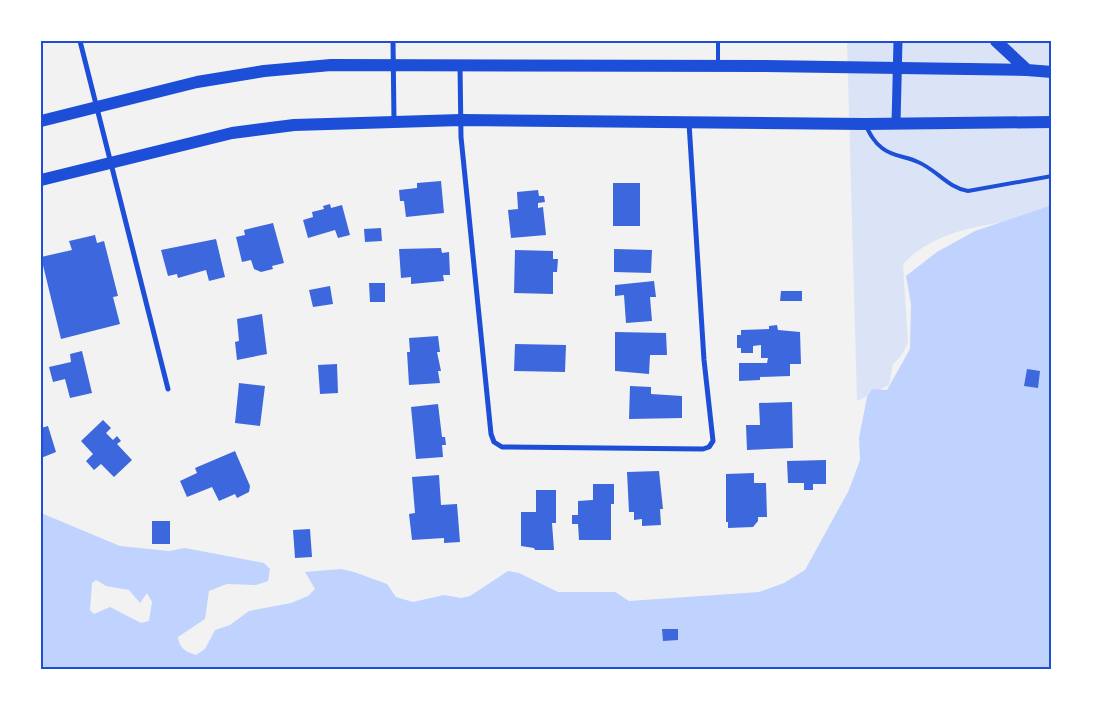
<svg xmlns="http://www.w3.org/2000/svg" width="1093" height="711" font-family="Overpass,sans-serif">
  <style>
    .green { fill: #dbe4f7 }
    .water { fill: #bfd3fe; fill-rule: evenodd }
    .building { fill: #3d67dc }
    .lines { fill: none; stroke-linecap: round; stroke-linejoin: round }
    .service { stroke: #1d4ed8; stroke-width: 4 }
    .minor { stroke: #1d4ed8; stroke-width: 5 }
    .tertiary { stroke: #1d4ed8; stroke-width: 9 }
    .primary { stroke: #1d4ed8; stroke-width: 12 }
    .neatline { fill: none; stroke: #1d4ed8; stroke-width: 2 }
  </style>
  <rect width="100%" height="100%" fill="#f2f2f2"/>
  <!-- green -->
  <path class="green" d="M847 41H1052V215C1001 224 941 224 903 264L908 343 901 356 893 364 889 385 857 401Z"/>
  <!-- water -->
  <path class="water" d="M1052 205V670H41V513L120 546 169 551 185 548 264 563 270 569 268 581 256 585 227 584 209 591 205 619 178 637C179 648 186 652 196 655L205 649 215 630 230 625 249 611 291 603 308 596 315 589 305 572 341 569 354 572 387 584 396 597 413 602 444 595 461 598 470 596 508 571 519 573 558 592H615L629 601 759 592 784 583 805 570 849 490 860 460 859 438 867 397 872 389 887 390 910 349 911 304 906 276 937 252 975 231ZM96 580 106 586 129 590 140 603 147 593 152 602 149 621 141 623 110 607 94 614 90 610 92 583Z"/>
  <!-- building -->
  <path class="building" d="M441 181 444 213 406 217 404 201H400L399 190 417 188V183Z
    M613 183H640V226H613Z
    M538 190 539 196H544L545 202 538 203V208L543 207 546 235 511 238 508 210 518 209 517 192Z
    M330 204 331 208 342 205 350 235 338 238 335 230 308 238 303 220 313 217 312 212 324 209 323 206Z
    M273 223 284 263 272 266 273 269 261 272 254 269 251 260 242 262 236 237 245 235 244 230Z
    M381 228 382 241 365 242 364 229Z
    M95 235 97 243 104 241 118 296 113 297 120 324 61 339 41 257 72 250 69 241Z
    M216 239 225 277 209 281 206 270 178 278 177 274 168 276 161 250Z
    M441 248 442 253 449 252 450 275H443L444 281 411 284V277L401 278 399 249Z
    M614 249 652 250 651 273 614 272Z
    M515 250 553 251V259H558L557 272H553V294L514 293Z
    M654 281 656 297H650L652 321 626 323 624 295 615 296V285Z
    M369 283H385V302H370Z
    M330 286 333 304 313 307 309 290Z
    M781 291H802V301H780Z
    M262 314 267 354 237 360 235 342 239 341 237 319Z
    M777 325 778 330 800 332 801 364H790V376L760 377V380L739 381V363H767L768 358H761V345L753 346V353H741V348H737V335H741V330L769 329V326Z
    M615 332 666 333 667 355H650L649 374 615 371Z
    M438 336 440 352H437L441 371H438L440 383 409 385 407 352H410L409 338Z
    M515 344 566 345 565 372 514 371Z
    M82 351 92 393 70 398 65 379 53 382 49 367 71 362 70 354Z
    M337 364 338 393 320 394 318 365Z
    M1027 369 1040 371 1038 388 1024 386Z
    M239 383 265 386 260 426 235 423Z
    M630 386 651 387V394L682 396V418L629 419Z
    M792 402 793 448 747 450 746 425H760L759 403Z
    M438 404 442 437H445L446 445H442L443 457 416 459 411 407Z
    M103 420 111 428 106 433 113 440 117 436 121 441 117 444 132 460 114 477 101 464 94 470 86 461 93 454 81 441Z
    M48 426 56 452 41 458V428Z
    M235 451 250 486 249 492 237 498 235 494 219 501 212 487 187 497 180 481 197 473 195 468Z
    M826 460V484H813V490H804V483H788L787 461Z
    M659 471 663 509H660L661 525 642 526V519L634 520V512H629L627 472Z
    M754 473V483H766L767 517H758V521L753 527 728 528V522H726V474Z
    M439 475 441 505 457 504 460 542 444 543V538L412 540 409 514 415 513 412 477Z
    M593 484H614V504H611V540H579L578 524H572V515H578V501L593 500Z
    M536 490H556V523H552L554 550H535L534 548 521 546V512H536Z
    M152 521H170V544H152Z
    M310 529 312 557 295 558 293 530Z
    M662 629H678V640L663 641Z"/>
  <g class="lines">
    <!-- service -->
    <path class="service" d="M718 64V41
      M866 126C870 134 874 142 882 148 893 157 906 156 918 162 937 170 948 188 968 191L1052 176"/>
    <!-- minor -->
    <path class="minor" d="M80 41 168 389
      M393 41 394 121
      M460 65 461 137 491 434 494 442 502 447 703 449 709 447 713 441 704 360 689 123"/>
    <!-- tertiary -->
    <path class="tertiary" d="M896 124 898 41"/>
    <!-- primary -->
    <path class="primary" d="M996 41 1027 70
      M41 121 197 82 264 71 331 65 765 66 1027 70 1052 72
      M41 180 232 133 294 125 461 120 865 124 1052 122"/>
  </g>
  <!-- border -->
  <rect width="1093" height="711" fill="none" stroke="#ffffff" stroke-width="85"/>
  <rect x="42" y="42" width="1008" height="626" class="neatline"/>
</svg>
